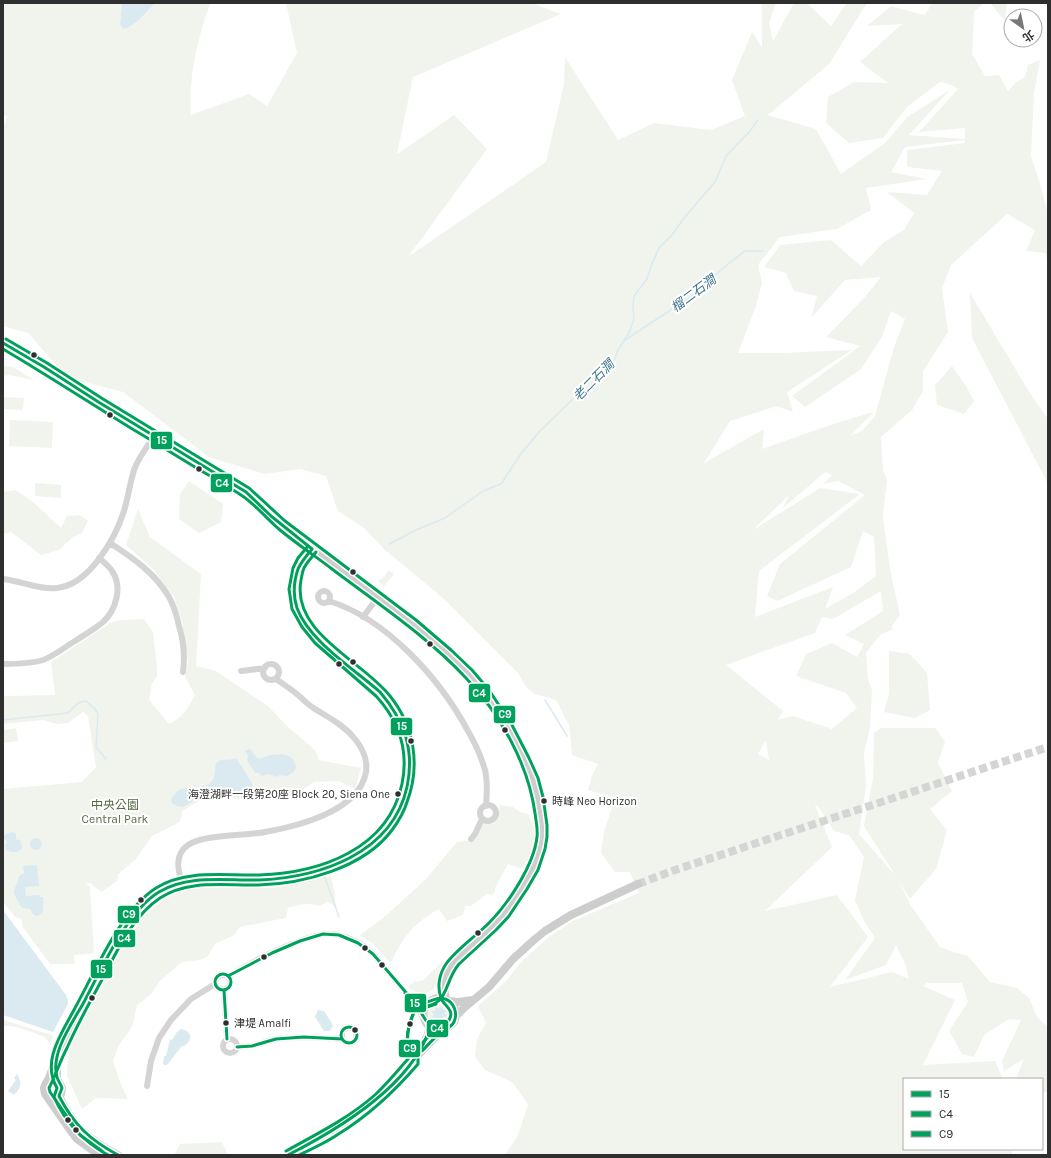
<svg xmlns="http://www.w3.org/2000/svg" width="1051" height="1158" font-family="Karla,'Noto Sans TC',sans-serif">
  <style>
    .green { fill: #f1f4ec; fill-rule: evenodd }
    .water { fill: #daeaf0 }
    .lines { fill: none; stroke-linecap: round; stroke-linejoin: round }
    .stream { stroke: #daeaf0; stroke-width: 1.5 }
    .secondary-tunnel { stroke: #d5d5d5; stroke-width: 8; stroke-dasharray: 8 4; stroke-linecap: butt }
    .street { stroke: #d4d4d4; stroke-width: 6 }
    .secondary { stroke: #cdcdcd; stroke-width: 8 }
    .bus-1-casing { stroke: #fff; stroke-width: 6 }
    .bus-2-casing { stroke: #fff; stroke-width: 6 }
    .bus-3-casing { stroke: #fff; stroke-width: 6 }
    .bus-1 { stroke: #00a15c; stroke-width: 3 }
    .bus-2 { stroke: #00a15c; stroke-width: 3 }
    .bus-3 { stroke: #00a15c; stroke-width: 3 }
    .bus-dot { fill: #2f2f2f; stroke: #fff; stroke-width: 1.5 }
    .labels { text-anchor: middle; stroke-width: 4; stroke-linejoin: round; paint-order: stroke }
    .bus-label { font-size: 11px; fill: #2f2f2f; stroke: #fff; text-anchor: start }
    .park-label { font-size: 12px; fill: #56693e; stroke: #fff }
    .water-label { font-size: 13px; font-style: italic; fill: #40768e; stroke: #fff }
    .line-badge { stroke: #fff; stroke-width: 1.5 }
    .badge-label { font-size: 11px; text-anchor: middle; font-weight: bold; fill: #fff }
  </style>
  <rect width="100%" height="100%" fill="#fff"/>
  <!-- green -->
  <path class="green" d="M3 3H122L120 24 145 12 155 3H210C198 39 188 76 191 115L249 94 267 106 297 53 286 3H531L561 14 413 77 397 154 454 115 487 149 408 257 546 162 564 84 565 57 618 140 654 123 711 130 745 116 732 80 752 32 762 48V3H776L769 23 773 41 794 3H807L831 26 847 3H867L829 64 768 115 816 129 841 174 886 142 907 117 950 90 909 135 965 139V128L919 132 958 89 949 84 940 82 907 107 883 138 849 143 826 123 828 97 854 82 888 83 860 62 902 24 867 26 891 6 925 15 932 3H984L974 12 972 54 985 76 999 75 1008 91 1016 82 1025 77 1028 65 1040 60 1034 93 1031 156 1041 187 1048 214V262L1045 253 1026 251 1035 230 1007 214 951 265 942 288 948 332 923 371V391L912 410 881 437 883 470 887 479 883 516 890 569 900 615 891 627 893 629 880 635 866 653 868 680 872 689 870 728 864 753 866 786 859 834 895 875 864 826 873 778 874 733 881 728H935L945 741 938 763 952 791 930 809 947 830 936 869 910 899 898 880 909 901V903L940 947 956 953 967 955 990 982 1017 988 1029 998 1037 1017 1048 1027V1091L1042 1093V1079H1016L1024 1059 1004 1071 1002 1061 1021 1020 1009 1019 984 1035 974 1057 962 1054 949 1031 968 1002 962 983H927L923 986 955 1000 923 1065 995 1061 1003 1079H904V1149H1011L1013 1155H505L518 1135 528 1104 512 1082 485 1070 475 1056 477 1039 486 1023 478 1006 507 980 521 962 550 936 573 921 639 893 630 872H615L601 853 604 832 615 798 588 790 592 776 598 764 572 755 569 725 556 700 534 694 526 687 518 673 444 599 384 549 365 529 338 511 326 476 300 469 264 474 209 457 123 392 68 378 28 333 3 326V129L7 116 3 115ZM965 140V143L907 150V167L942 171 927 195 887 192 914 213 904 230 884 242 861 266 831 240 780 245 764 267 786 273 794 291 817 296 811 318 845 280 881 277 864 298 826 337 860 346 792 396 805 407 861 369 882 337 891 311 905 319 894 347 875 416 862 431 851 435 874 412 836 423 762 449 764 429 704 463 730 421 777 406 793 412 787 392 852 350 781 353H738L756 306 762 283 758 265 780 237 837 229 871 210 866 188 927 179 891 172 905 147ZM825 472 832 475 823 484 838 481 865 495 780 564 767 596 777 601 851 567 863 531 874 537 876 576 853 593 825 609 833 587 755 617 759 571 860 494 820 488 753 530 790 494 782 509ZM881 591 883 611 845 635 864 644 857 657 832 643 806 654 796 676 846 693 857 708 832 729 793 716 778 720 783 711 726 665 815 633 822 617 833 619ZM766 740V741L769 760 758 754ZM815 805 818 806 834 831 849 835 864 857 855 900 863 919 875 938 845 980 886 965 896 945 905 963 909 979 892 972 830 987 868 937 837 895 765 911 832 847Z
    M990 3H1007L1005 21Z
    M970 293 1028 390 1048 419V484L972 338Z
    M3 366 13 367 34 380 9 375 3 376Z
    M952 366 966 386 974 401 964 414 937 405 935 385Z
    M3 397 24 398 23 410 3 409Z
    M10 420 53 422 52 448 9 446Z
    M189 481 223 504 221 522 199 533 179 519 180 494Z
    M35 483 61 485V498L35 496Z
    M15 490 32 501 61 528 67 516 80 515 88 521 82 533 73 537 59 550 41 555 11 532 3 534V492Z
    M138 509 150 537 201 574 196 666 216 671 268 706 287 726 315 750 319 760 361 768 355 789 339 781 314 782 295 795 260 790 251 798 236 799 221 794 202 799 182 811 180 822 152 836 135 860 118 874 117 881 101 892 90 883 86 884 90 886 94 953 74 955 75 964H50L22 926V921L20 918 15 917 3 902V789L82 782 96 767 88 716 83 712 68 723 57 724 43 720 3 724V696L55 695 51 662 110 623 121 620 144 619 153 632 157 666V677L152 683 149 700 169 724C183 717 188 709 195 695L185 677 188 663 182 621 174 597 153 569 126 545Z
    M388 570 394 574 384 586 378 581 384 577Z
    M889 651 910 654 927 673 930 710 915 718 884 712 889 693Z
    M16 728 18 741 3 743V730Z
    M499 805 513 807 520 812 528 814 532 822 535 831 536 836 532 843 530 855 522 869 508 864 495 888V892L492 895 487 894 471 906H465L463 915 447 921 439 909C415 922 402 938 391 963L372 943 360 935 382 919 426 879 457 842 474 840 484 823 494 824 499 814Z
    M331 876 334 890 336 907 328 902 319 906C308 902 299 905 288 908L286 918 240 927 234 935 215 944 207 957 200 960 182 962 160 981 152 993 137 1006 132 1027 119 1045 113 1061 121 1085 128 1099 96 1098 82 1109 67 1076 69 1042 84 1014 123 945 146 914 171 894 201 884 273 888Z
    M442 962 443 963C440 971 438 981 434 988 427 997 415 993 408 987L415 981 417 982 423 980Z
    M427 1014a12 12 0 1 1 24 0a12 12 0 1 1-24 0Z
    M3 1020 52 1035 53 1037 49 1044 46 1038 42 1036C33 1033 12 1023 3 1027Z
    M222 1142 228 1155H174L180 1144Z"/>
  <!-- water -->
  <path class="water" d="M122 3H155C145 13 136 26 123 29L120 24Z
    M250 749 257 758C261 759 263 757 267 756 275 754 289 752 294 761 295 763 296 765 296 767 295 772 291 774 287 776L279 775 278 777 268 774 262 776 259 773H255L247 760 248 755 245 751Z
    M237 759 252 783V791L246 794 239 795 228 792H211L196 799 184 807 177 806 172 803 171 799C174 796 176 792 179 790 188 785 203 791 212 781 216 776 214 769 216 763L221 760Z
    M12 832 16 833V839L21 841 22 848 18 852H12L6 850 5 845 7 842 4 838V835Z
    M30 844a6 6 0 1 1 12 0a6 6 0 1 1-12 0Z
    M37 865 39 886 25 887 26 896 39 895 40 897H43C43 905 46 914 37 916L33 914 30 909C20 908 22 908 18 901 12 890 13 893 17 883 18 881 18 878 19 876L24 873 23 866Z
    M3 910 66 995 68 999V1004L53 1032 3 1015Z
    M435 1006 439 1009 442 1006 443 1010H447L444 1014H446L447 1016 443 1017V1022L440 1019 437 1022 436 1018H432L434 1014 431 1011H435Z
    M318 1010 324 1011 333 1025 330 1031H324L315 1017Z
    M181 1029C187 1030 193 1034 189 1041 188 1043 186 1044 184 1046H182L167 1065H164L163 1063 164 1056H166L170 1040 173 1039 176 1033Z
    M17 1074C22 1082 21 1089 14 1095L8 1091 16 1080 14 1078Z"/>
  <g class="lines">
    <!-- stream -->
    <path class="stream" d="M625 340 692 296 728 264 745 251H763
      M389 544 416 530 445 518 483 491 501 484 520 455 539 432 574 398 595 382 614 361 618 350 630 331 634 319 633 307 634 296 647 279 651 266 659 248 672 235 684 218 715 182 726 156 750 131 758 120
      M545 700 567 736
      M3 720 68 713 78 703 86 701 95 709 98 714 96 747 106 759
      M324 875 339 917"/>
    <!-- secondary-tunnel -->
    <path class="secondary-tunnel" d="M638 884 672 871 1048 747
      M288 1155C304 1147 320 1139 335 1130 358 1116 378 1099 397 1079"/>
    <!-- street -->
    <path class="street" d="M110 543C133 558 155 573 169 597 174 606 177 616 179 626 184 642 185 656 183 672
      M3 579C21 581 39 590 57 588 89 585 115 539 124 511 128 498 130 483 134 470 138 458 148 446 154 436
      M318 597a6 6 0 1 1 12 0a6 6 0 1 1-12 0Z
      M329 601C387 619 440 679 468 731 475 743 481 756 485 770 488 782 487 794 486 806
      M363 617 378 597
      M263 672a8 8 0 1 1 16 0a8 8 0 1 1-16 0Z
      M3 664C16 664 30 664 43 660 54 656 65 647 75 641 84 635 95 629 103 622 116 610 123 587 112 571 109 566 104 562 99 558
      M241 671 265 668
      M480 813a8 8 0 1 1 16 0a8 8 0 1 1-16 0Z
      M471 839 475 834 482 819
      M182 884C178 870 174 855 188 845 203 834 246 836 265 832 298 826 359 811 366 772 368 759 363 749 355 739 343 724 327 717 312 707 306 703 303 699 298 695 291 689 283 684 276 679
      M228 976 231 982C230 989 223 992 217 988 212 980 219 972 228 976 251 963 274 950 300 941 308 938 317 935 326 934 342 933 362 943 373 954L414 1002 423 1017
      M224 990 227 1039
      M223 1046a7 7 0 1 1 14 0a7 7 0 1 1-14 0Z
      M237 1047 252 1046 276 1039 304 1037 342 1039C349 1048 359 1042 356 1031L350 1027 345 1028 342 1032V1039
      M147 1086 151 1061 159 1038 171 1020 191 999 215 984"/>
    <!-- secondary -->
    <path class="secondary" d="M3 343 44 367 100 403 246 492 282 525 413 624 446 652 469 674 485 693 497 709 508 727 521 751 533 780 538 798 542 826V837L540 848 533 868 523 886 505 913 493 926 455 961 449 968 445 976 444 983 445 995 446 999
      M449 1001 458 1002 473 1000
      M456 1016 464 1008 489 987 513 959 535 939 545 931 571 915 638 884
      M422 1048 428 1034 430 1027
      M397 1079C411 1063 425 1046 441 1032 446 1028 452 1027 455 1020 457 1013 455 1005 449 1001 444 998 438 997 434 999 416 1005 422 1033 444 1030
      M59 1096C73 1126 89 1140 118 1155
      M55 1098 61 1094 62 1088 57 1078V1063
      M99 1155 77 1139 73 1134 45 1094 44 1088C45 1084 47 1082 49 1078 59 1048 74 1021 89 993 105 963 128 912 157 894 189 873 224 881 259 880 307 879 377 859 398 811 403 800 407 788 409 776 413 748 402 718 385 697 354 660 275 629 298 569 301 562 307 555 312 549"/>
    <!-- bus-1 casing -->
    <g class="bus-1-casing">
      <path id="bus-1" d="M3 343 44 367 100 403 246 492 271 516 312 549
        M215 982a8 8 0 1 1 16 0a8 8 0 1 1-16 0Z
        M228 976 272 953 300 941 323 934 339 935 358 943 373 954 415 1003 430 1027C413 1085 339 1129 288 1155
        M224 990 227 1039
        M405 993 414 1002C418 1002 423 1003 427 1002 432 1001 439 996 445 999 454 1002 458 1013 454 1022 451 1028 443 1031 438 1035 432 1040 427 1046 422 1051
        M341 1035a8 8 0 1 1 16 0a8 8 0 1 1-16 0Z
        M237 1047 252 1046 276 1039 304 1037 342 1039
        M118 1155C90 1140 74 1125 59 1096L62 1088C61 1084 58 1081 57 1077 50 1053 73 1022 84 1002 101 970 127 911 159 892 189 874 226 881 260 880 320 877 392 854 407 787 415 750 404 720 380 692 354 669 309 641 297 608 293 596 294 581 298 569 301 562 307 555 312 549"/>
    </g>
    <!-- bus-2 casing -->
    <g class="bus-2-casing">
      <path id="bus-2" d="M3 349C47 375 90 403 134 430 158 444 181 459 205 473 217 480 229 487 241 495 255 504 267 519 280 530 297 544 315 556 332 569 377 603 428 637 466 678 500 714 528 763 535 813 536 821 538 829 537 837 534 865 508 904 489 923 476 936 456 950 446 964 439 974 437 987 441 998 443 1005 454 1009 450 1018 448 1024 441 1025 437 1029 434 1031 431 1034 428 1037 410 1055 395 1076 376 1094 349 1118 317 1134 286 1151
        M418 1057C415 1055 411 1051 409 1048 404 1037 411 1016 417 1007H427L436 1004
        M102 1151 80 1135 50 1092 49 1088C56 1075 60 1061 67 1048 78 1023 91 1000 104 976 118 949 133 916 160 898 189 879 225 886 258 885 303 884 364 868 392 830 398 822 404 812 407 802 421 765 414 726 390 696 363 661 291 633 301 580 302 576 302 572 304 568 307 562 312 557 316 552"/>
    </g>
    <!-- bus-3 casing -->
    <g class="bus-3-casing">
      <path id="bus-3" d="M6 339 47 363 103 399 249 488 285 521 416 620 451 650 472 670 489 690 512 725 529 758 538 778 543 797 547 825V837L545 849 538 870 527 889 509 916 496 930 459 964C442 984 451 1007 417 1007L416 1008C411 1018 405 1035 409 1046 410 1051 415 1055 418 1059V1064C395 1091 368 1116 337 1135 325 1143 312 1149 299 1155
        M108 1155C84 1142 65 1122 54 1097L57 1088C41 1061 62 1033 75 1008 95 972 120 911 156 888 186 869 225 876 259 875 319 873 388 850 402 784 409 750 399 721 376 696L315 643 302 627 292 609 289 589 293 568 298 558 308 546"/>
    </g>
    <!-- bus-1 -->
    <use href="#bus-1" class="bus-1"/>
    <!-- bus-2 -->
    <use href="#bus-2" class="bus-2"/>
    <!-- bus-3 -->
    <use href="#bus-3" class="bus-3"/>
  </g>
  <!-- markers -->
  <g class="bus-dot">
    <circle cx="34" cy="355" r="3.5"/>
    <circle cx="110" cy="415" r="3.5"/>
    <circle cx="199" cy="469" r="3.5"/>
    <circle cx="353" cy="572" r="3.5"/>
    <circle cx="430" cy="644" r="3.5"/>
    <circle cx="353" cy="662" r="3.5"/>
    <circle cx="339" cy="664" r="3.5"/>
    <circle cx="505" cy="730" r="3.5"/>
    <circle cx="411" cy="741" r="3.5"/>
    <circle cx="398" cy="794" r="3.5"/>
    <circle cx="544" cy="801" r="3.5"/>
    <circle cx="141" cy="900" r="3.5"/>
    <circle cx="478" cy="933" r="3.5"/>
    <circle cx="365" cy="948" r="3.5"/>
    <circle cx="264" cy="957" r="3.5"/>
    <circle cx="382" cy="965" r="3.5"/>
    <circle cx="92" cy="998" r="3.5"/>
    <circle cx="226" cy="1023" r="3.5"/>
    <circle cx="410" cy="1024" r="3.5"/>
    <circle cx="355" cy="1030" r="3.5"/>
    <circle cx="68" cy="1120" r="3.5"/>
    <circle cx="76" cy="1130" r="3.5"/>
  </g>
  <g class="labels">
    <!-- bus labels -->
    <g class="bus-label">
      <text x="390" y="798" text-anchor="end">海澄湖畔一段第20座 Block 20, Siena One</text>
      <text x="552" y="805">時峰 Neo Horizon</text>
      <text x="234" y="1027">津堤 Amalfi</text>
    </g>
    <!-- park labels -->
    <g class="park-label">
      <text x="115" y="809">中央公園<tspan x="115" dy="14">Central Park</tspan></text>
    </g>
    <!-- water labels -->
    <g class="water-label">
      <text transform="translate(693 293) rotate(-37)" y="5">榴二石澗</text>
      <text transform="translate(593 380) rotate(-45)" y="5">老二石澗</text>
    </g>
  </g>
  <g class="line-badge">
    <rect x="150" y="431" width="23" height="19" rx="4" fill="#00a15c"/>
    <rect x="210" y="473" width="23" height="20" rx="4" fill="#00a15c"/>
    <rect x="468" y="683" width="23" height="20" rx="4" fill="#00a15c"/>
    <rect x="493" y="705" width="23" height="19" rx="4" fill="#00a15c"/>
    <rect x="390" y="717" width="23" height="19" rx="4" fill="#00a15c"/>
    <rect x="117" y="905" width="23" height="19" rx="4" fill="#00a15c"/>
    <rect x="113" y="929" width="23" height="19" rx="4" fill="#00a15c"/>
    <rect x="90" y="959" width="23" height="20" rx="4" fill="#00a15c"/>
    <rect x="404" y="993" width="23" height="20" rx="4" fill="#00a15c"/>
    <rect x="426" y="1019" width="23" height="19" rx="4" fill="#00a15c"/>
    <rect x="398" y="1039" width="23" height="19" rx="4" fill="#00a15c"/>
  </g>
  <g class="badge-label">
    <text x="162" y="444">15</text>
    <text x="222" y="487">C4</text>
    <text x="479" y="697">C4</text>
    <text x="505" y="718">C9</text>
    <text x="402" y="730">15</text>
    <text x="129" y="918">C9</text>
    <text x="124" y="942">C4</text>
    <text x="101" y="973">15</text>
    <text x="415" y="1007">15</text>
    <text x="437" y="1032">C4</text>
    <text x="410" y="1052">C9</text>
  </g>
  <!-- border -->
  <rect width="1051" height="1158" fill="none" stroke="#2f2f2f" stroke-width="8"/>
  <!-- legend -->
  <rect x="903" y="1078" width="140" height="72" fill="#ffffff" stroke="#acacac"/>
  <rect x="911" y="1091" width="20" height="6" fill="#00a15c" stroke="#acacac"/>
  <text x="939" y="1098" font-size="12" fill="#2f2f2f">15</text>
  <rect x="911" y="1111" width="20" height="6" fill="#00a15c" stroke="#acacac"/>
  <text x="939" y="1118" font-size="12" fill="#2f2f2f">C4</text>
  <rect x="911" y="1131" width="20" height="6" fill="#00a15c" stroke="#acacac"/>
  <text x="939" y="1138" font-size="12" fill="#2f2f2f">C9</text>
  <!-- north arrow -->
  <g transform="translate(1023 28) rotate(147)"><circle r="19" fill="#ffffff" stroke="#acacac"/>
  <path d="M0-3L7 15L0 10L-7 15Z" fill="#787878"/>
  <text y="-6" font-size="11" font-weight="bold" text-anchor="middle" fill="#2f2f2f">北</text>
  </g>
</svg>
